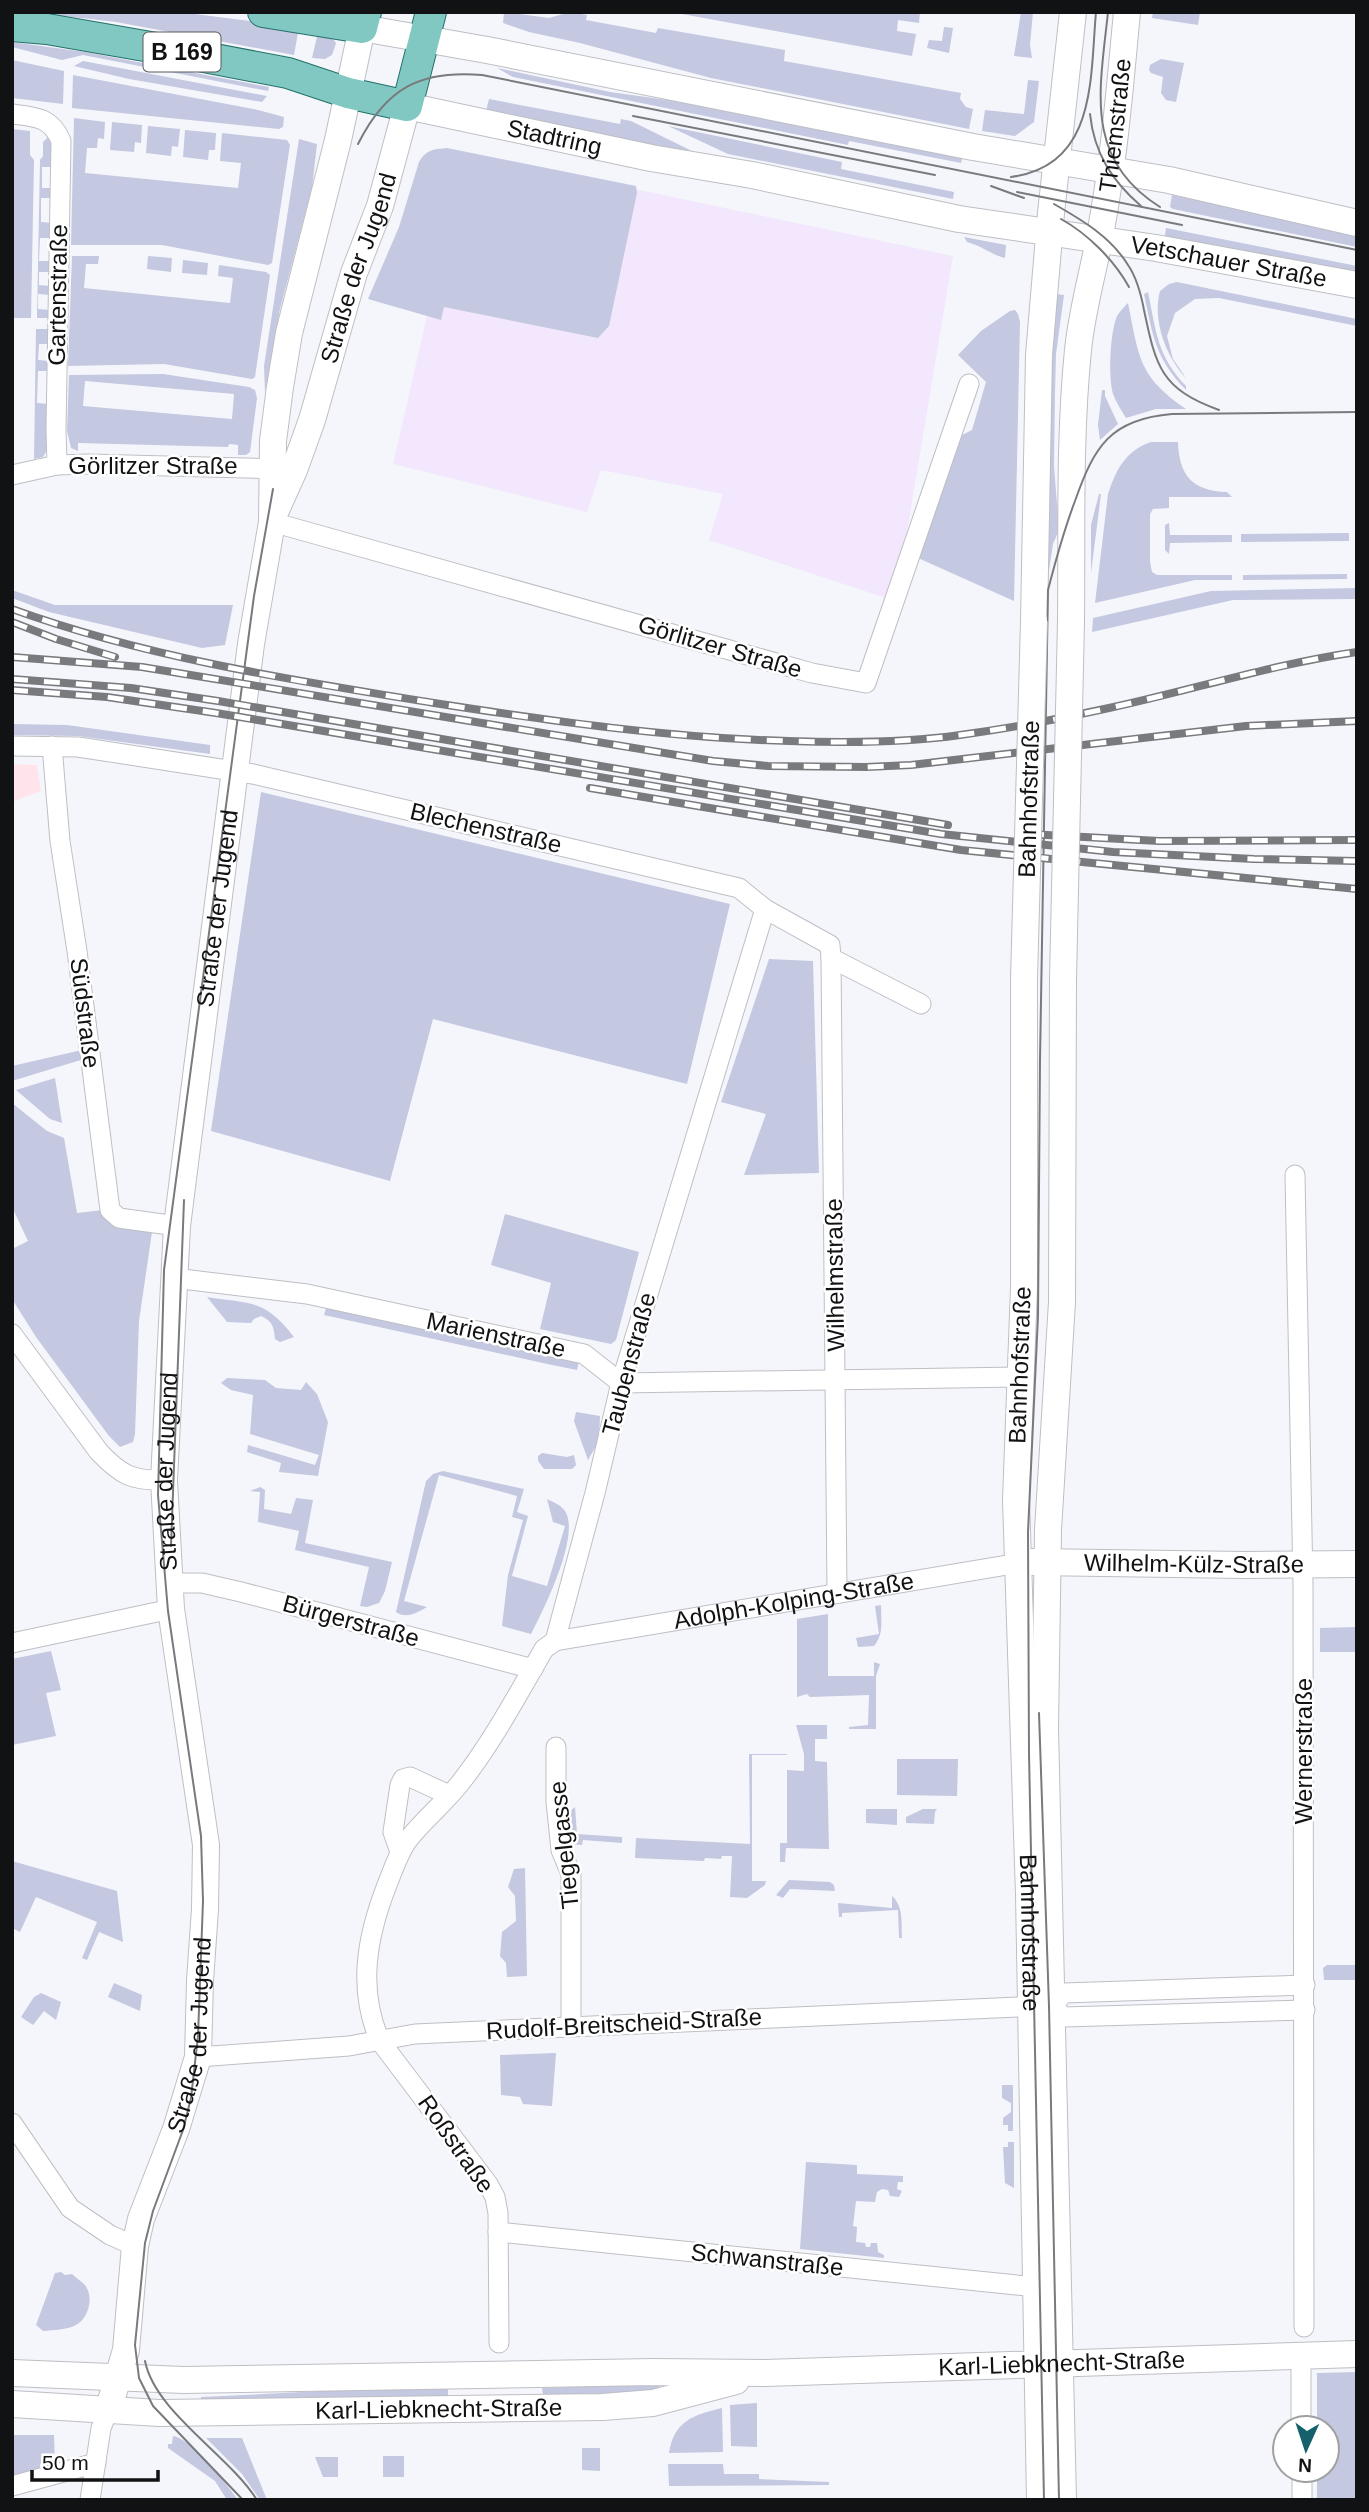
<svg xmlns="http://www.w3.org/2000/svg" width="1369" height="2512" font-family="Helvetica,sans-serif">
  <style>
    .commercial { fill: #f2e7fc }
    .industrial { fill: #ffe4eb }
    .green { fill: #c4c8e0; fill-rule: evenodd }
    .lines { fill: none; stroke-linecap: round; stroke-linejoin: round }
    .street-casing { stroke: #bebfc4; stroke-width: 21 }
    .secondary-casing { stroke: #bebfc4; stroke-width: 28 }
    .primary-casing { stroke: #23716a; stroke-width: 32 }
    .street { stroke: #fff; stroke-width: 19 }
    .secondary { stroke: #fff; stroke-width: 26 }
    .primary { stroke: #81c8c2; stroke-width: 30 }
    .tram { stroke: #797a7d; stroke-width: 2 }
    .rail-casing { stroke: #797a7d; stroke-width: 8 }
    .rail { stroke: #fff; stroke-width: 5; stroke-dasharray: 16; stroke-linecap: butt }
    .secondary-bridge-casing { stroke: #bebfc4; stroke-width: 28; stroke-linecap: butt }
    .secondary-bridge { stroke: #fff; stroke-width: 26 }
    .labels { text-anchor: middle; stroke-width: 5; stroke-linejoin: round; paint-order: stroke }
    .shield { fill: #fff; stroke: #58595a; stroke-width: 2 }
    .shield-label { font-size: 23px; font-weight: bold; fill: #111213 }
    .street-label { font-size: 24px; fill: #111213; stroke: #fff }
  </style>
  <rect width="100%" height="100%" fill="#f5f6fb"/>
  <!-- commercial -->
  <path class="commercial" d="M459 152 953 256 904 550 886 598 709 540 723 494 601 470 587 512 393 464 427 316Z"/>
  <!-- industrial -->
  <path class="industrial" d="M12 764 37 765 41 791 12 802Z"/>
  <!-- green -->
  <path class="green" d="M29 12H179L299 27 294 55 116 22Z
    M504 12 549 18 570 12 587 15 586 20 656 33 658 28 785 50 784 61 961 93 960 99 966 107 973 109 969 129 711 78 580 43 529 32 503 23Z
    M671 12H920L919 23 898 20 897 31 916 34 912 56Z
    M1021 12H1033L1030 45 1032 58 1014 56Z
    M1153 12H1200L1198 25 1152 18Z
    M944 27 953 28 949 53 927 48 929 40 942 41Z
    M318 32 332 38 336 43 332 55 325 59 312 58Z
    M12 42 85 52 269 87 268 91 83 55 62 60 12 47Z
    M1161 59 1184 63 1176 102 1166 100 1161 93 1163 77 1151 73 1149 70 1150 65Z
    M12 60 64 71 63 104 12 98Z
    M83 61 267 96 262 102 129 79 74 66Z
    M497 68 610 92 718 107 963 155 961 163 849 141 848 145 513 77Z
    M73 75 258 110 284 117 283 127 279 129 72 108Z
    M1028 80 1039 81 1034 122 1015 136 982 131 985 110 1024 114Z
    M489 99 620 124 621 119 631 121 692 151 647 144 486 111Z
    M74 118 105 122 104 139 98 138 97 148H87L85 173 238 188 241 163 220 161 222 133 287 140 290 145 272 263 268 265 162 245H71Z
    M112 122 142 125 141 143 135 142 134 152 110 150Z
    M148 126 180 129 178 147 172 146 171 156 146 153Z
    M668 126 842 162 841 169 954 192 953 199 728 154Z
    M12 129 30 131V155L34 160 31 318H12Z
    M185 130 216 133 215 150H209L208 160 183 157Z
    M49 136 54 140 53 167H42V188H53V198H41V222L52 223V238H40L39 261H51V272H39V285L51 286V295L38 294V309L50 310V316L47 318H37L40 160 43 156V142Z
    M299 139 317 144 312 188 280 309 265 393 264 366Z
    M447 148 636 186 637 193 609 326 598 338 444 307 441 320 368 299 399 227 419 162C426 150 433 149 447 148Z
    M1172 195 1357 235V247L1173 209 1170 207Z
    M1166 228 1357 266V272L1164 241Z
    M964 237 1006 245 1005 258C992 255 982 246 967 242Z
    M72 256H99L98 264H86L84 288 230 303 233 278 218 276 219 265 266 272 270 275 255 377 252 379 164 364 68 366Z
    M148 256 172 258 171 272 147 269Z
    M183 260 208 263 207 275 182 273Z
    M1177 282 1357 319V326L1219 298 1195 299 1175 313 1167 336 1173 359 1186 378C1166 357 1152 320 1160 291L1169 284Z
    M1148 292C1156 331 1157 356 1186 386V390C1155 358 1153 336 1144 294Z
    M1055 294 1064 295 1056 354 1055 393 1054 466 1059 530 1053 544 1046 590 1047 413Z
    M1128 303C1139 357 1138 376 1186 409H1156L1126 418C1121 410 1116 402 1113 394 1108 377 1110 332 1117 316 1120 311 1124 307 1128 303Z
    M1015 310 1018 314 1020 322 1014 601 918 558 958 437 972 430 986 382 958 355 981 331 1010 311Z
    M36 329H48L50 332 49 344H39L38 360 49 361V371H38L37 403 48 404 47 450 43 457 34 459Z
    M163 374 249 387 255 390 257 398 250 452 246 455H238V445L229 444 228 447 78 443V451L71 448 67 431 69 375ZM85 381 234 394 232 419 83 406Z
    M1102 390H1105V396L1118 424 1100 440 1098 425Z
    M1151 442H1178C1179 476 1193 491 1227 492L1232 497H1169V508L1153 509 1150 514V562L1152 572 1157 575H1232V580H1195L1095 603 1108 494C1116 470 1125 451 1151 442Z
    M1099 494H1101L1091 573V525Z
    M1169 523 1170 535H1232V542L1170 543 1169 554 1165 550V525Z
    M1349 533V541L1241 542V534Z
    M1347 574V579L1243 580V575Z
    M1357 588 1356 599 1233 600 1092 632 1093 618 1211 591Z
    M12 590 55 605H233L225 645 202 648 49 612 12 598Z
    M12 724 67 725 210 745V754L78 736 12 735Z
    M261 792 730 904 687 1084 433 1019 390 1181 211 1131Z
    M769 959 813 961 819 1173 744 1175 766 1114 721 1102Z
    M82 1050 84 1059 12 1081V1066Z
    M55 1078 62 1123 50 1119 16 1090Z
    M12 1103 47 1131 64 1138 77 1213 103 1210 121 1228 152 1232 139 1321 135 1434 133 1442 120 1447 109 1436 36 1337 12 1299V1249L28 1241 12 1207Z
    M505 1214 639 1252 616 1340 611 1344 540 1329 551 1283 491 1265Z
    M207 1297C251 1304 265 1299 294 1337L280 1342 275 1339C274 1328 273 1321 261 1316L254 1319 251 1323 227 1322Z
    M326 1308 579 1361 577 1370 552 1365 324 1315Z
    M227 1378 265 1380 276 1388 301 1390 306 1382 317 1394 328 1422 318 1476 279 1472 281 1463 247 1452 248 1445 315 1465 319 1455 250 1434 253 1395 231 1390 221 1383Z
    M576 1412 600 1416 599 1441 588 1460 574 1421Z
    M542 1453 567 1457 574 1455 576 1465 572 1469H544L538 1461V1456Z
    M443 1471 524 1489 517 1512 528 1516 512 1576 547 1586 565 1526 553 1522 547 1499C553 1502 561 1505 565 1511 581 1535 543 1611 531 1634L502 1626 508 1575 523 1520 512 1517 517 1496 439 1475 404 1601 427 1607C417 1613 406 1619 396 1612L426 1481 433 1474Z
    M260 1487 265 1490 264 1509 291 1514 296 1498 313 1500 305 1543 392 1562 385 1591 379 1603 367 1607 360 1606 369 1567 295 1550 299 1531 258 1522 260 1492 250 1491Z
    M881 1605C881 1620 884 1634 874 1646L858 1647 856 1638 879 1634 875 1606Z
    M828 1614V1676H874V1662L880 1664 876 1676V1729H849V1727L868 1725 869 1695 810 1697 807 1694 797 1697V1619Z
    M1357 1627V1652H1320V1628Z
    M51 1651 61 1690 46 1693 56 1736 12 1745V1659Z
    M796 1725H827V1739H815V1761L827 1762 829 1849 786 1848 785 1862H780V1843H787V1755H752V1881H766L765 1885 747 1898 730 1897 732 1856H722L721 1859 705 1858 704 1861 635 1858 636 1838 750 1844 749 1754H787V1770L804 1771V1754Z
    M897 1759H958L957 1796 897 1795Z
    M575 1807 577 1834 622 1837V1843L583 1840 582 1845 565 1844C565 1829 562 1817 575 1807Z
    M866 1809H897V1825L866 1823Z
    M923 1809H937L935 1812 934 1824 906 1823V1817Z
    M12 1861 117 1891 123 1942 99 1932 87 1960 82 1958 97 1922 36 1897 20 1932 12 1928Z
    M525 1868 527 1976 507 1977 506 1963 500 1956 502 1932 516 1921 515 1896 508 1887 514 1869Z
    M789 1880 830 1882 834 1885 835 1891 790 1889 783 1898 776 1895Z
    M892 1896C904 1907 901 1923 902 1938H899L898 1910 842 1913V1917H839L838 1903 892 1908Z
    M1327 1965H1357V1980H1324L1323 1968Z
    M114 1983 142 1995 140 2011 108 1997Z
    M41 1993 61 2002 56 2020 44 2011 33 2025 21 2017 34 1997Z
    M556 2053 552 2106 523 2104 520 2097 501 2095 500 2055Z
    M1002 2085H1013V2131H1008V2125H1003V2118L1011 2112V2103L1002 2098Z
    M1008 2142H1014V2188L1005 2183 1003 2147H1008Z
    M806 2162 857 2165V2174L903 2176V2182H898L897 2189 902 2191 899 2197 890 2196 888 2190 882 2189 877 2192 875 2202 856 2201 853 2226 857 2227 856 2242 865 2243 866 2247H870L871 2243H877L878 2252 884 2255V2258L800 2249Z
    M61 2272 65 2275 72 2274C76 2278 81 2281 85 2285 94 2297 89 2318 76 2325 66 2330 54 2330 43 2331L36 2325 55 2273Z
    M1357 2372V2500H1317V2470H1327V2428H1317V2373Z
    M656 2384 660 2387 658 2390 610 2395 543 2396 542 2388Z
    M448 2385V2398L202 2405 201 2397C283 2394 365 2387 448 2385Z
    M757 2403V2447L731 2446 730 2405Z
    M722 2408 723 2452 669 2453C674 2421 693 2415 722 2408Z
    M12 2435H54L55 2465 12 2479Z
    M173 2436C189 2437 228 2485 238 2500H227L215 2481 168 2448V2444H172Z
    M206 2438H242L267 2500H260L242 2474Z
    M582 2448H600V2471L582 2470Z
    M383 2456H404V2477H383Z
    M315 2457H338V2477H323Z
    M668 2464H723L724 2474H759V2479L829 2482V2485L669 2486Z"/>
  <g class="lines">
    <!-- street casing -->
    <g class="street-casing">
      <g id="street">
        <path d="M12 114C36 117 51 117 61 141L56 429 57 465"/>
        <path d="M12 475 57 465 88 464 283 469"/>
        <path d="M272 522 812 673 866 683 969 384"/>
        <path d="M12 746 78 747 253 774 739 888 765 909 830 945 831 958 921 1004"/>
        <path d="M52 746 60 841 77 951 110 1210 119 1218 177 1226"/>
        <path d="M831 958 837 1592"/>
        <path d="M1295 1175 1303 1584 1304 2327"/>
        <path d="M174 1278 307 1294 584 1354 621 1383 1021 1377"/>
        <path d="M12 1334 99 1452C121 1475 132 1481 164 1480"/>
        <path d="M169 1583H202L241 1592 533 1669"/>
        <path id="s1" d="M555 1641 1019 1563"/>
        <path d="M12 1643 171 1609"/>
        <path d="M556 1747V1802L561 1850 571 1874V2026"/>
        <path d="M400 1852 393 1832 400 1785 403 1779 410 1777 449 1795"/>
        <path d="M1052 2006 1064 1993 1305 1985"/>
        <path d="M198 2057 349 2046 415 2034 1018 2007 1052 2006 1064 2017 1305 2010"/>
        <path d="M12 2123 70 2208 110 2235 135 2246"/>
        <path d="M498 2232 1036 2287"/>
        <path d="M499 2343 498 2213 495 2197 488 2184 380 2041C357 1989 367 1936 387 1885 393 1870 398 1854 407 1841 423 1820 445 1803 461 1782 493 1741 518 1694 544 1649L555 1641 595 1493 621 1383 765 909"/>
        <path d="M1301 2355V2428"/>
        <path d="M1302 2470V2500"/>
        <path d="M12 2486 96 2463"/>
        <path d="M90 2500 101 2428 108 2411"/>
      </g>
    </g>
    <!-- secondary casing -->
    <g class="secondary-casing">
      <g id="secondary">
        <path id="s2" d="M276 510 294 470 312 420 354 273 380 206 407 106 651 158 752 175 959 219 1156 248 1357 285"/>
        <path d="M1034 621 1039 355 1051 213 1073 12"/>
        <path id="s3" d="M1071 621C1072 530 1069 440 1078 350 1082 310 1093 273 1100 235 1114 161 1120 86 1127 12"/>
        <path id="s4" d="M1024 979V1287L1016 1500 1029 1894 1040 2500"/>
        <path d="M1063 979 1062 1302 1048 1530 1045 1728 1063 2500"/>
        <path id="s5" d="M1033 1562 1245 1565 1357 1564"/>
        <path id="s6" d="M12 2373 184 2380 654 2372 765 2373 1357 2354"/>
        <path id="s7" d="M12 2404 159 2413 603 2407 653 2403 736 2381"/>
        <path id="s8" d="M108 2411 126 2350 135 2246 141 2219 176 2129 198 2057 200 1981 205 1909 206 1845 171 1609 164 1480 177 1226 251 644 272 522 273 441 280 387 289 333 338 140 362 28 487 50 973 147 1169 180 1357 223"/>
      </g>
    </g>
    <!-- primary casing -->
    <g class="primary-casing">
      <path id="primary" d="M263 12 362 28 366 12
        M12 26 47 29 162 49 288 73 348 93 407 106 431 12"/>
    </g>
    <!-- street -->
    <use href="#street" class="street"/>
    <!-- secondary -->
    <use href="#secondary" class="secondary"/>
    <!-- primary -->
    <use href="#primary" class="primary"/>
    <!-- tram -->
    <path class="tram" d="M1108 12C1100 89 1083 159 1160 207
      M1090 114C1094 153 1112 181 1141 206
      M633 116 935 175
      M358 144C386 88 420 70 482 75L1357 250
      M1011 177C1097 166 1090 78 1096 12
      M991 186 1024 198
      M1017 192 1182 225
      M1054 204C1082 220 1111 237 1128 265 1137 278 1141 294 1144 310 1156 367 1161 389 1219 410
      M1061 219C1088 234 1114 260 1129 287
      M171 1546 184 1200
      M1039 1713 1049 2006 1059 2500
      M145 2361C155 2412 229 2455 257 2500
      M243 2500 153 2406 139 2378 135 2345 145 2243 153 2211 183 2130 191 2098 198 2036 203 1901 201 1836 168 1611 158 1495 164 1270 254 596 273 489
      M1044 2500 1029 1753 1028 1532 1038 1316 1040 1060 1048 590C1056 559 1064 530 1075 501 1094 447 1110 419 1172 414L1357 412"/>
    <!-- rail casing -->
    <g class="rail-casing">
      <path id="rail" d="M12 609C148 658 292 680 434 703 551 721 670 738 789 741 846 743 904 743 960 735 1010 728 1060 719 1109 708 1192 690 1273 664 1357 652
        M12 622 56 639 115 657
        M12 657 142 667 713 761 768 766 866 767 911 765 1246 726 1357 721
        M12 679 131 688 218 701 948 825
        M12 690 107 697 216 713 941 834 1113 852 1254 859 1357 861
        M590 788 961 850 1357 889
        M1028 834 1159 841 1357 840"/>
    </g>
    <!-- rail -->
    <use href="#rail" class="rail"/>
    <!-- secondary-bridge casing -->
    <g class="secondary-bridge-casing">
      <g id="secondary-bridge">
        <path id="s9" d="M1024 979 1034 621"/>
        <path d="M1063 979 1071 621"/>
      </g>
    </g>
    <!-- secondary-bridge -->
    <use href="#secondary-bridge" class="secondary-bridge"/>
  </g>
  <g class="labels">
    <!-- shield labels -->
    <rect class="shield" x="143.5" y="32.5" width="77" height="39" rx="5"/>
    <g class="shield-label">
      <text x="182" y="60">B 169</text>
    </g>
    <!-- street labels -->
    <g class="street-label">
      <text dy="8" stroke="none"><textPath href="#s3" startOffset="499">Thiemstraße</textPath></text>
      <text dy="8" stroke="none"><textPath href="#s2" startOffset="576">Stadtring</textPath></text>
      <text dy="8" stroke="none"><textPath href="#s2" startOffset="1262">Vetschauer Straße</textPath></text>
      <text dy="8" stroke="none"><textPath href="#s2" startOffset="256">Straße der Jugend</textPath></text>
      <text transform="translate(58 295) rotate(-89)" y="8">Gartenstraße</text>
      <text x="153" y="474">Görlitzer Straße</text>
      <text transform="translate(720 647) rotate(16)" y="8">Görlitzer Straße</text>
      <text dy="8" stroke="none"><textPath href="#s9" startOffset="180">Bahnhofstraße</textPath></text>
      <text transform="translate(486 828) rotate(13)" y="8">Blechenstraße</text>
      <text dy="8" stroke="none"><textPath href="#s8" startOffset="1522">Straße der Jugend</textPath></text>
      <text transform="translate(85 1013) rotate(83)" y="8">Südstraße</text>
      <text transform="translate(835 1275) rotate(-91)" y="8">Wilhelmstraße</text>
      <text transform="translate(496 1335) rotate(12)" y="8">Marienstraße</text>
      <text transform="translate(629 1364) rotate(-75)" y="8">Taubenstraße</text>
      <text transform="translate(1020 1365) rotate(-88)" y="8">Bahnhofstraße</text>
      <text dy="8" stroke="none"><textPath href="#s8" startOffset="956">Straße der Jugend</textPath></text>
      <text dy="8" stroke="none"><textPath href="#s5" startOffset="161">Wilhelm-Külz-Straße</textPath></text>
      <text dy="8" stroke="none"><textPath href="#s1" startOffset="242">Adolph-Kolping-Straße</textPath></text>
      <text transform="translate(351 1621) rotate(15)" y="8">Bürgerstraße</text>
      <text transform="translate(1304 1751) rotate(-90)" y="8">Wernerstraße</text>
      <text transform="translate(564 1845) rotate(-96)" y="8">Tiegelgasse</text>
      <text dy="8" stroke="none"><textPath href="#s4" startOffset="954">Bahnhofstraße</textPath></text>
      <text transform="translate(624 2024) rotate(-3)" y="8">Rudolf-Breitscheid-Straße</text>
      <text dy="8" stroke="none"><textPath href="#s8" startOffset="388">Straße der Jugend</textPath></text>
      <text transform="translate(456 2144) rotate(55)" y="8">Roßstraße</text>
      <text transform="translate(767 2260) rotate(6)" y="8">Schwanstraße</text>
      <text dy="8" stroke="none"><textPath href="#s6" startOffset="1050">Karl-Liebknecht-Straße</textPath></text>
      <text dy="8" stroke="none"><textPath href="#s7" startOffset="427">Karl-Liebknecht-Straße</textPath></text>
    </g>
  </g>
  <!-- border -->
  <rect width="1369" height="2512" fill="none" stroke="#111213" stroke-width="28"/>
  <!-- north arrow -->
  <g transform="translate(1306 2449) rotate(183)"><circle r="33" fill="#ffffff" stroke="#a0a0a1" stroke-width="2"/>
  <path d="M0-5L12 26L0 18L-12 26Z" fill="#14616b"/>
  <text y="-10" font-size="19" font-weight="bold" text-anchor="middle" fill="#111213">N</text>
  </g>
  <!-- scale -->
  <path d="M32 2470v10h126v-10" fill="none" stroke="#111213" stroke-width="3.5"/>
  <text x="42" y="2470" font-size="21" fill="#111213" stroke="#ffffff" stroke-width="5" paint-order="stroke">50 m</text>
</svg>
